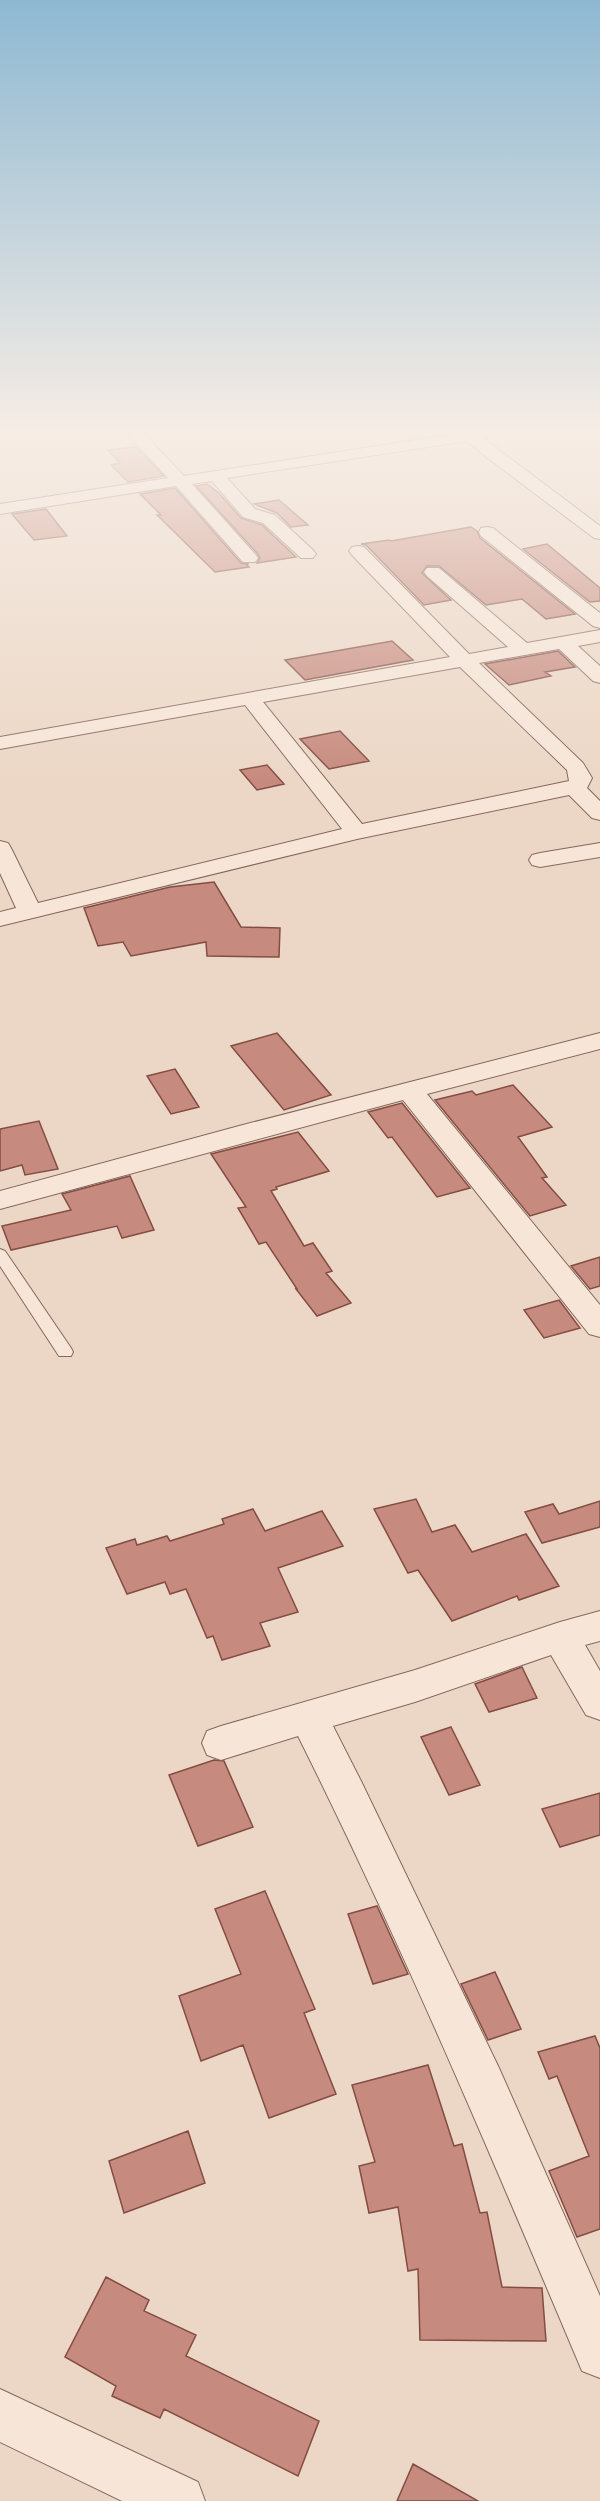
<svg xmlns="http://www.w3.org/2000/svg" width="600" height="2501" font-family="'Noto Serif',serif">
  <style>
    .building { fill: #c78a7e; stroke: #834d44; stroke-width: 1.5 }
    .lines { fill: none; stroke-linecap: round; stroke-linejoin: round }
    .service-casing { stroke: #86685c; stroke-width: 2 }
    .minor-casing { stroke: #86685c; stroke-width: 2 }
    .service { fill: #f7e6d8; fill-rule: evenodd }
    .minor { fill: #f7e6d8; fill-rule: evenodd }
  </style>
  <rect width="100%" height="100%" fill="#ecd7c6"/>
  <!-- building -->
  <path class="building" d="M136 447 164 476 128 482 111 465 120 463 108 450Z
    M207 484 219 493 241 518 262 525 296 557 257 563 260 558 257 553 196 486Z
    M175 488 241 563 248 564 247 565 249 567 215 572 157 515H161L140 494Z
    M279 500 308 525 291 527 277 513 254 504Z
    M46 509 67 536 34 540 12 514Z
    M471 527 477 531 480 538 575 614 546 619 522 599 486 605 439 566H427L422 573 451 600 424 605 366 545 361 544 389 540 391 541Z
    M547 544 600 588V601L590 602 523 549Z
    M392 641 413 660 305 680 285 660Z
    M558 651 575 667 545 672 551 676 509 685 485 664Z
    M340 731 369 761 329 769 300 739Z
    M267 765 284 784 257 790 240 770Z
    M214 882 241 927 280 928 279 957 207 956 206 942 131 956 123 942 98 946 84 908 170 887Z
    M277 1033 331 1095 284 1110 231 1046Z
    M175 1069 199 1107 171 1114 147 1076Z
    M513 1085 552 1127 518 1137 547 1177 542 1178 566 1205 530 1216 435 1100 472 1091 476 1095Z
    M402 1103 470 1188 437 1197 392 1137 388 1138 368 1112Z
    M39 1121 58 1169 25 1175 22 1165 0 1171V1129Z
    M298 1132 329 1171 276 1187 277 1189 271 1191 304 1246 313 1243 332 1271 326 1273 351 1303 317 1316 296 1289H297L266 1242 259 1244 238 1208 246 1207 211 1154Z
    M130 1176 154 1230 122 1238 117 1226 11 1250 2 1226 71 1210 62 1194Z
    M600 1257V1286L590 1289 571 1266Z
    M559 1300 580 1328 544 1338 524 1310Z
    M416 1499 432 1532 455 1525 472 1552 526 1534 559 1586 519 1600 517 1596 452 1621 418 1570 408 1573 374 1509Z
    M600 1501V1527L542 1543 525 1512 553 1504 559 1514Z
    M253 1509 265 1531 322 1511 343 1546 278 1568 298 1612 260 1623 270 1646 222 1660 213 1636 207 1638 186 1589 170 1594 165 1582 127 1594 106 1548 135 1539 137 1545 167 1536 170 1541 224 1524 222 1519Z
    M522 1667 537 1698 489 1712 475 1684Z
    M451 1727 480 1785 449 1795 421 1737Z
    M214 1760 224 1761 253 1827 198 1846 169 1775Z
    M600 1793V1835L560 1847 542 1809Z
    M265 1891 315 2009 304 2013 336 2094 269 2118 243 2045 201 2061 179 1996 241 1974 215 1909Z
    M377 1906 408 1974 373 1984 348 1914Z
    M495 1972 521 2029 488 2040 461 1984Z
    M595 2036 600 2048V2229L577 2237 549 2171 589 2156 557 2076 549 2079 538 2052Z
    M428 2065 454 2146 462 2144 480 2213 487 2212 502 2287 542 2288 546 2341 420 2340 418 2269 408 2271 398 2207 369 2213 359 2166 375 2162 352 2085Z
    M188 2131 205 2183 124 2213 109 2161Z
    M106 2277 149 2300 144 2311 196 2335 186 2356 319 2421 298 2476 164 2409 160 2418 112 2396 116 2386 65 2357Z
    M413 2464 478 2501H397Z"/>
  <g class="lines">
    <!-- service casing -->
    <g class="service-casing">
      <path id="service" d="M0 1249 5 1251 71 1348 73 1352 71 1356H59L0 1266Z"/>
    </g>
    <!-- minor casing -->
    <g class="minor-casing">
      <path id="minor" d="M127 433H143L184 476 461 433H495L493 436 483 438 600 526V539L594 538 485 456 467 441 227 478 255 509 275 515 313 550 316 554 313 558H301L263 523 243 517 212 481 192 484 255 554 258 558 255 562H243L176 486 0 514V504L168 478Z
        M487 527 493 528 600 613V628L593 626 481 536 479 532 481 528Z
        M358 546 364 547 469 654 508 647 427 576 424 572 427 568H439L527 643 600 630V642L578 646 600 666V683L593 681 559 649 479 663 583 763 592 778 587 788 600 801V820L592 818 569 795 357 839 0 926V912L16 908 0 873V841L8 843 11 848 38 903 342 829 245 705 0 749V737L450 657 352 555 349 551 352 547ZM460 667 567 770 569 781 362 824 263 702Z
        M600 843V857L540 867 532 865 529 860 532 855 540 853Z
        M600 1033V1049L427 1094 600 1305V1337L589 1334 403 1100 0 1209V1191L239 1126Z
        M600 1611V1641L585 1645 600 1671V1720L586 1715 551 1655 415 1702 333 1726 362 1783 499 2068 600 2296V2378L582 2371C492 2158 402 1944 298 1736L221 1760 207 1755 202 1743 207 1731 221 1726 415 1670 560 1622Z
        M0 2389 198 2482 205 2501H122L0 2442Z"/>
    </g>
    <!-- service -->
    <use href="#service" class="service"/>
    <!-- minor -->
    <use href="#minor" class="minor"/>
  </g>
  <!-- sky -->
  <linearGradient id="sky" x2="0" y2="1"><stop stop-color="#8eb8d2"/><stop offset="0.55" stop-color="#f6ede5"/><stop offset="1" stop-color="#f6ede5" stop-opacity="0"/></linearGradient>
  <rect width="600" height="783" fill="url(#sky)"/>
</svg>
